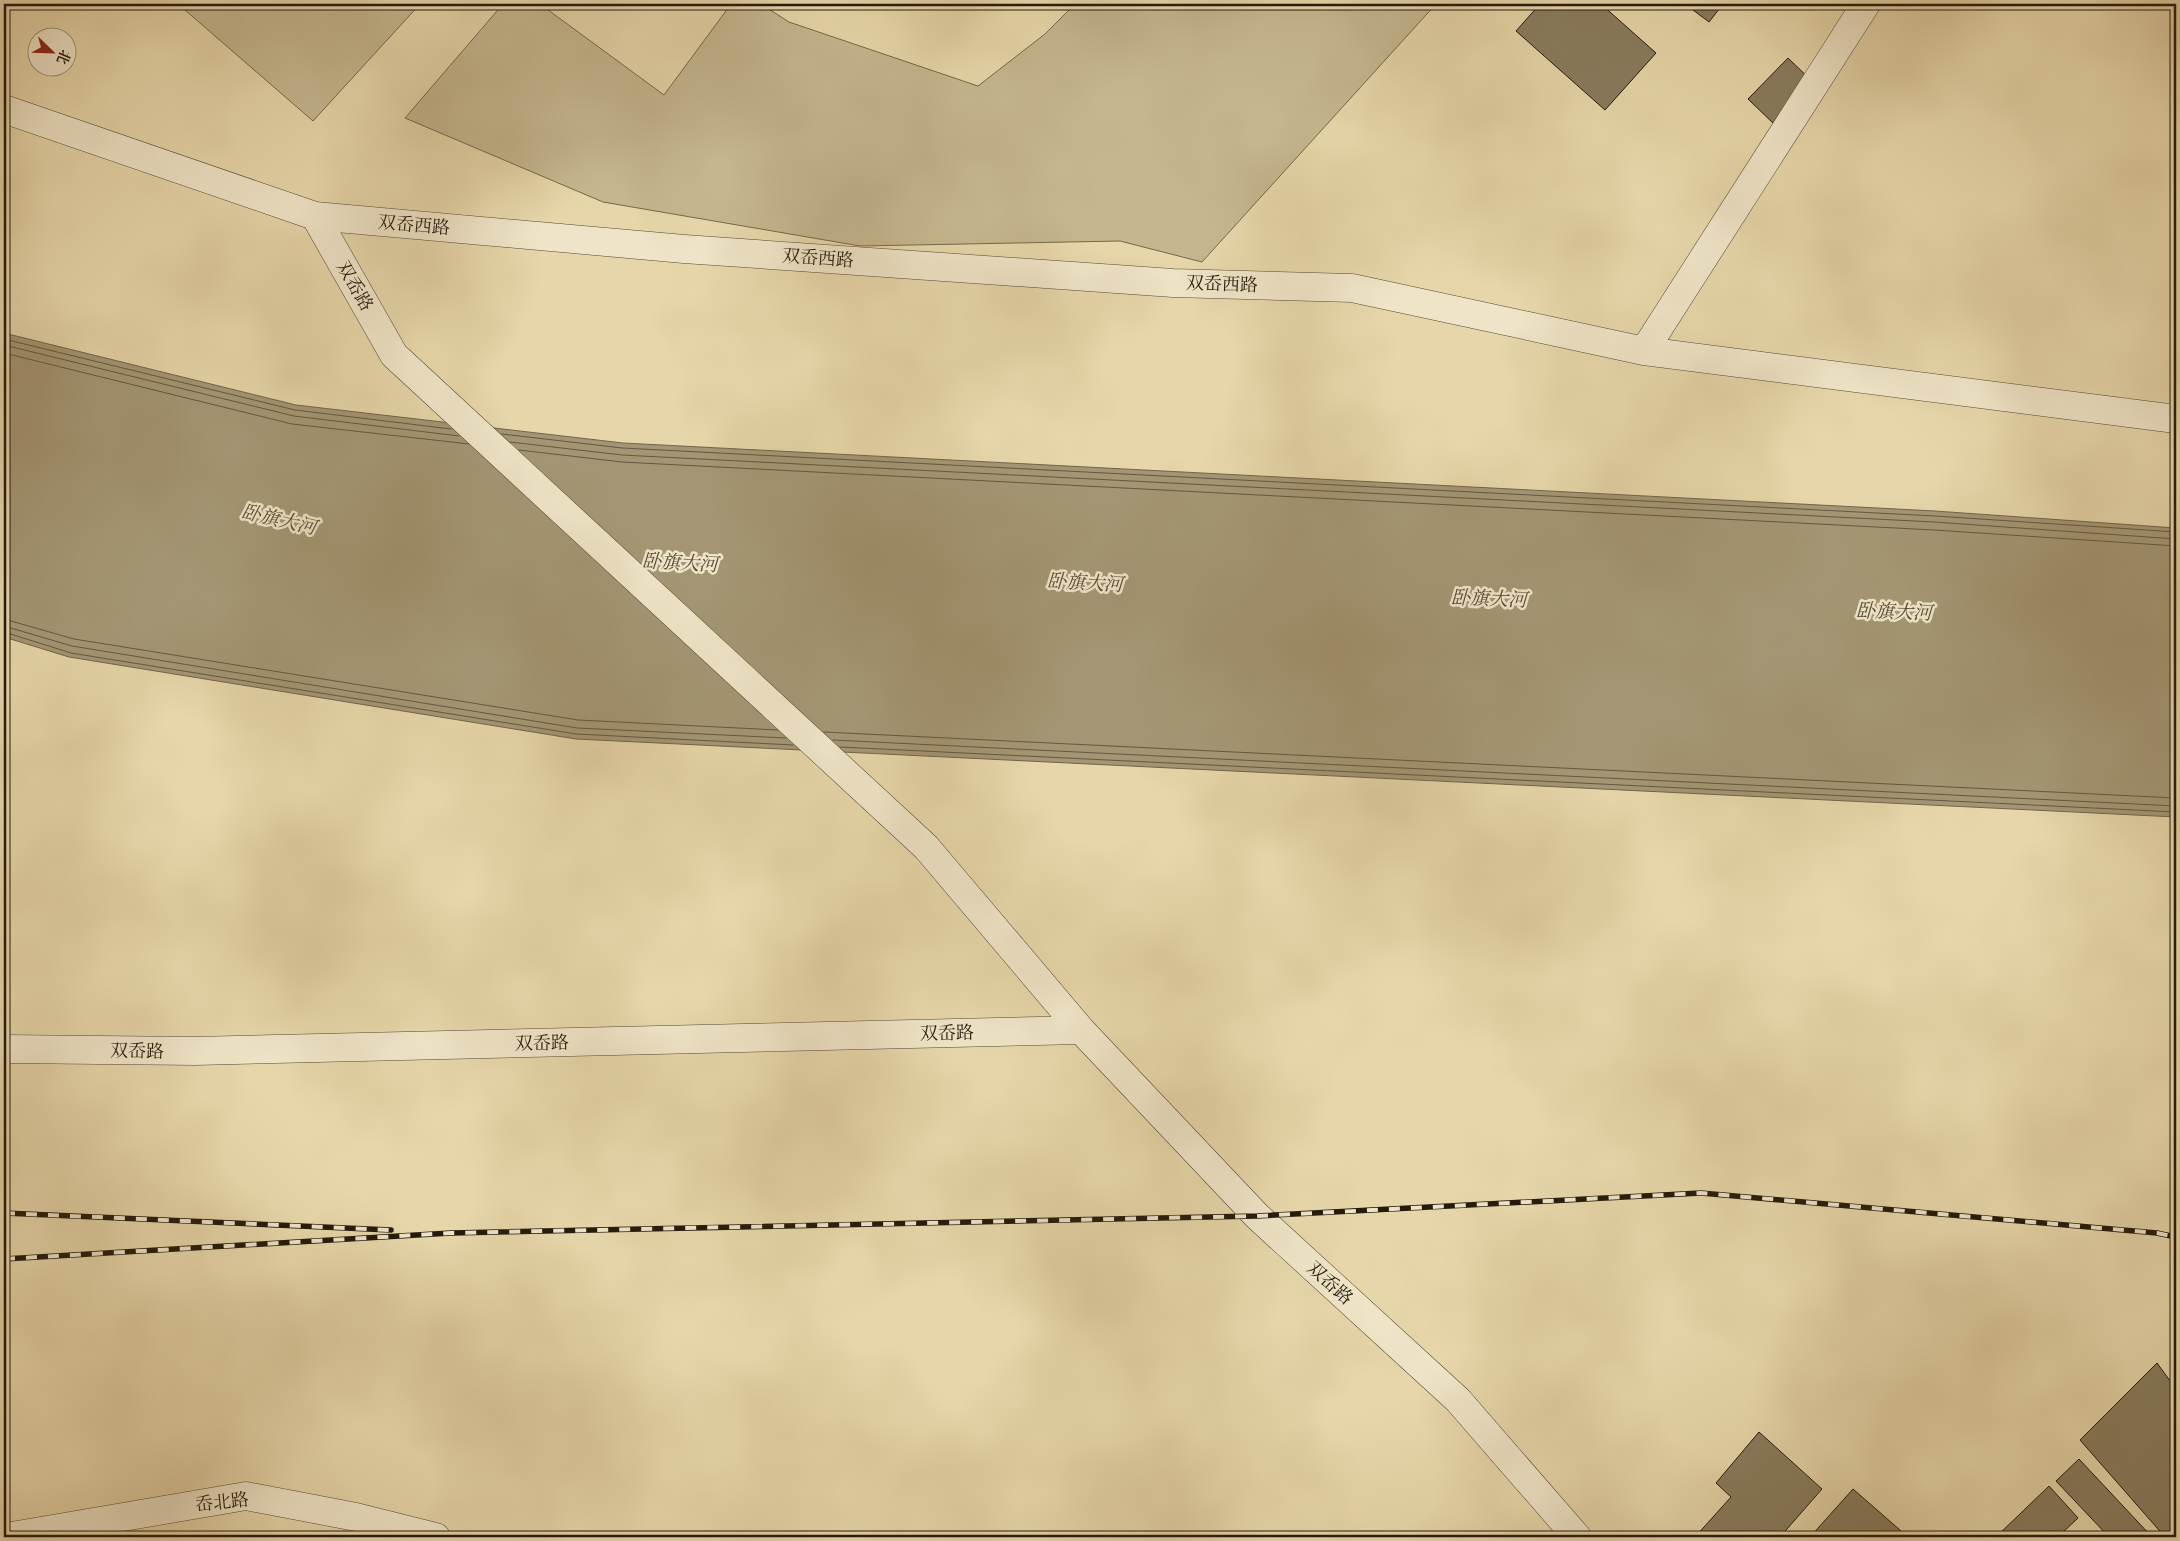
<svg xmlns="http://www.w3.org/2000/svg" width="2180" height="1541" font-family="'IM FELL DW Pica','Noto Serif SC',serif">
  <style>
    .green { fill: #c5b68e; stroke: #74684e }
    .water { fill: #a49674; stroke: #71644b }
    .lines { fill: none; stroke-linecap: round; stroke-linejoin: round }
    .shore { stroke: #645840; stroke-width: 1 }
    .building { fill: #897c5e; stroke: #241a0d }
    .minor-casing { stroke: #544934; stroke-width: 29 }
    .minor { stroke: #efe4c7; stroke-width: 28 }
    .rail-casing { stroke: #241a0d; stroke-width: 5.5 }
    .rail { stroke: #efe4c7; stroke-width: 4; stroke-dasharray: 11; stroke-linecap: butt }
    .labels { text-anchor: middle; stroke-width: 5; stroke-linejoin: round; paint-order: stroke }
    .street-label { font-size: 18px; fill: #241a0d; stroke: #efe4c7 }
    .water-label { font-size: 19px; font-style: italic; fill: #574c36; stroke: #efe4c7 }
  </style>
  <rect width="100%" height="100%" fill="#e6d6a9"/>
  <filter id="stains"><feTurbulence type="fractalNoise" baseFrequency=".004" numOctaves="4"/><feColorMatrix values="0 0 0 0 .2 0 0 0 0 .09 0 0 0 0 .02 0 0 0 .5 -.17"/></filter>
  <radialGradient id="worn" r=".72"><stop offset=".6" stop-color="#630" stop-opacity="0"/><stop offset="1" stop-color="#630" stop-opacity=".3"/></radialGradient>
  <!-- green -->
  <path class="green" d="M178 4H420L313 121Z
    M503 4H540L664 95 731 4H761L789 22 978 86 1045 34 1075 4H1436L1202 262 1120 241 860 246 603 202 405 118Z"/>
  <!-- water -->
  <path class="water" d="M4 333 296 405 623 443 1935 511 2176 528V817L576 739 69 657 4 637Z"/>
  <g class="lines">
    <!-- shore -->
    <path class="shore" d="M4 339 295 410 451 429
      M4 345 294 416 459 436
      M4 353 292 424 469 444
      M502 434 622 448 1935 516 2176 532
      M510 442 622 455 1934 522 2176 539
      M519 450 622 462 1934 530 2176 546
      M4 619 74 639 578 720 778 730
      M4 626 72 646 577 728 786 738
      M4 632 71 653 576 734 793 745
      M824 732 2176 798
      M833 740 2176 806
      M840 747 2176 812"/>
  </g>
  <!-- building -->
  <path class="building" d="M1540 4H1601L1656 53 1605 110 1516 31Z
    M1685 4H1723L1709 22Z
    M1788 58 1815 84 1775 125 1748 99Z
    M2157 1363 2176 1389V1537H2165L2080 1440Z
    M1759 1432 1822 1489 1780 1537H1695L1731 1497 1716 1483Z
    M2079 1459 2152 1537H2109L2056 1481Z
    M2049 1486 2078 1518 2058 1537H1996Z
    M1853 1489 1908 1537H1810Z"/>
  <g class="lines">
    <!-- minor casing -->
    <g class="minor-casing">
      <path id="minor" d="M4 109 315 216 684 249 1173 283 1352 288 1644 351 2176 419
        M315 216 394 355 926 847 1081 1030 1257 1216 1458 1400 1577 1537
        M1644 351 1866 4
        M4 1049 195 1051 1081 1030
        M6 1537 246 1496 356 1517 436 1537"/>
    </g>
    <!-- minor -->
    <use href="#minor" class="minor"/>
    <!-- rail casing -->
    <g class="rail-casing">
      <path id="rail" d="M4 1213 391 1230
        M4 1259 451 1233 1257 1216 1701 1193 2157 1233 2176 1237"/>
    </g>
    <!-- rail -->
    <use href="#rail" class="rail"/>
  </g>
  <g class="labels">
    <!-- street labels -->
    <g class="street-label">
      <text transform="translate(414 225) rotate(5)" y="6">双岙西路</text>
      <text transform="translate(818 258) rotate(4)" y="6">双岙西路</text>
      <text transform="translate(1222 284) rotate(2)" y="6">双岙西路</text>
      <text transform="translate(355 286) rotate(60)" y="6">双岙路</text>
      <text transform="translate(947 1033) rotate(-1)" y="6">双岙路</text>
      <text transform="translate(542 1043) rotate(-1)" y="6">双岙路</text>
      <text transform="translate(137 1051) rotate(1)" y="6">双岙路</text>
      <text transform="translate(1330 1283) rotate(42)" y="6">双岙路</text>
      <text transform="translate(222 1502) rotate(-6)" y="6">岙北路</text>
    </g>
    <!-- water labels -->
    <g class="water-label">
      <text transform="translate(279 519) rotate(13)" y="7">卧旗大河</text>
      <text transform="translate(680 562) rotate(3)" y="7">卧旗大河</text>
      <text transform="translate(1085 582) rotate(3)" y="7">卧旗大河</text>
      <text transform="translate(1489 598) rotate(2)" y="7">卧旗大河</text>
      <text transform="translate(1894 611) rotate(2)" y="7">卧旗大河</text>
    </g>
  </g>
  <!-- margin -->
  <rect width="2180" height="1541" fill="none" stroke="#e6d6a9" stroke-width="20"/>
  <rect x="5" y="5" width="2170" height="1531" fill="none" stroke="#241a0d" stroke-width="2.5"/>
  <rect x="10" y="10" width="2160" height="1521" fill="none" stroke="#241a0d"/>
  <!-- north arrow -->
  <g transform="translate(52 52) rotate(113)"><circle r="24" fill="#efe4c7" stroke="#9e937d"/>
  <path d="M0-4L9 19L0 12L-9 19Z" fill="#8f2418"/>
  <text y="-8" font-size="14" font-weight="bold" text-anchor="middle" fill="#241a0d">北</text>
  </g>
  <rect width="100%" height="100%" filter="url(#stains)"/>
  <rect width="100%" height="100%" fill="url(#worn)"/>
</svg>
